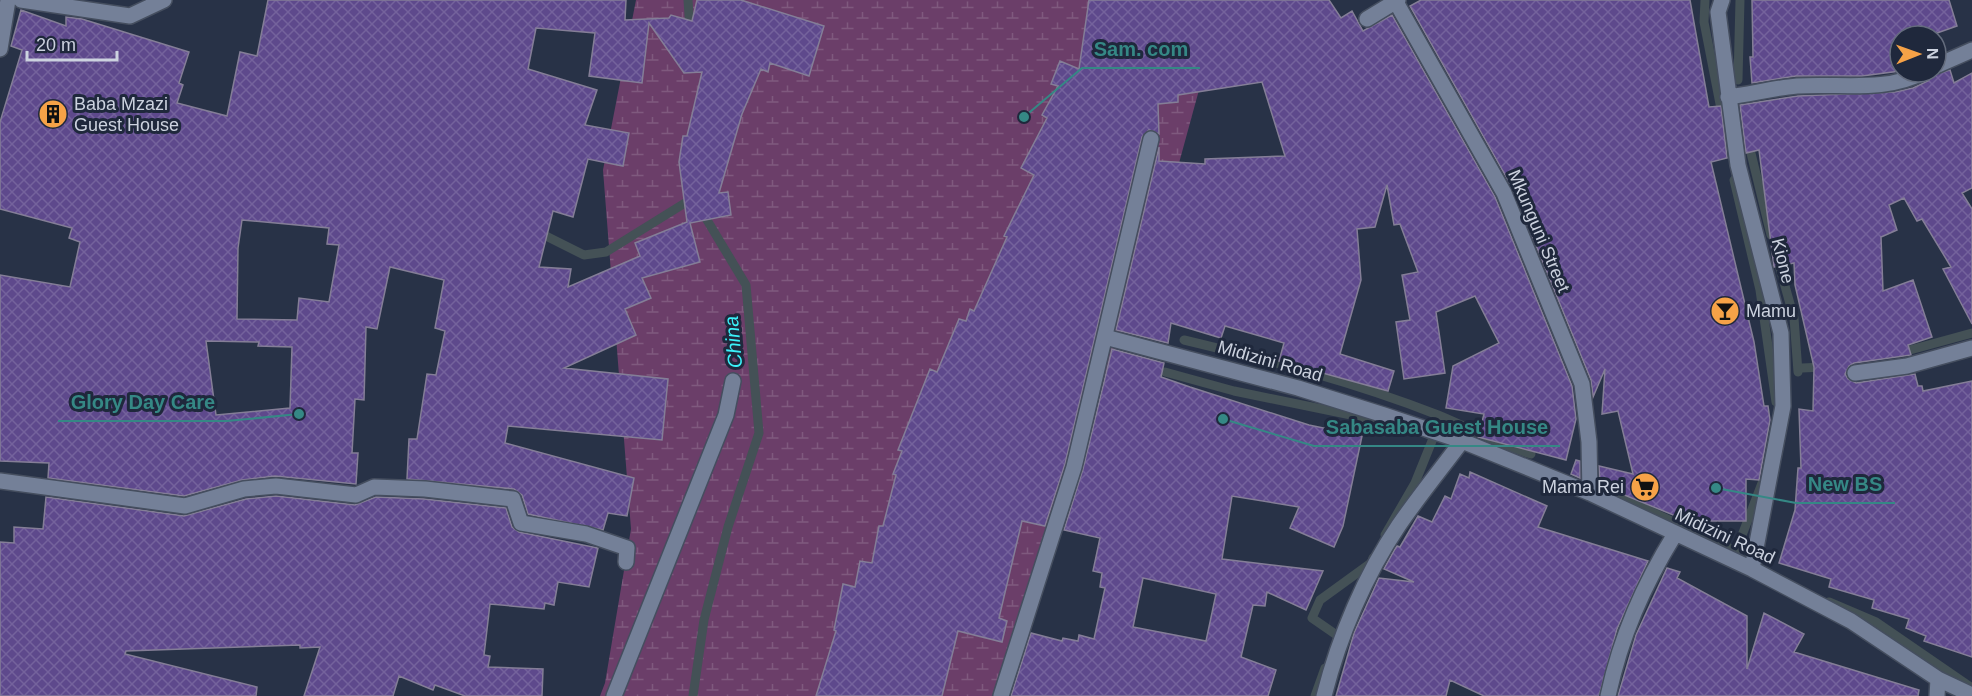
<svg xmlns="http://www.w3.org/2000/svg" width="1972" height="696" font-family="Arial,sans-serif">
  <style>
    .wetland { fill: url(#wetland-marsh) }
    .lines { fill: none; stroke-linecap: round; stroke-linejoin: round }
    .stream { stroke: #445156; stroke-width: 9 }
    .building { fill: url(#building-cross-hatch); stroke: #847e97; stroke-width: 1.5; fill-rule: evenodd }
    .minor-casing { stroke: #454e5f; stroke-width: 18 }
    .minor { stroke: #748098; stroke-width: 15 }
    .labels { text-anchor: middle; stroke-width: 6; stroke-linejoin: round; paint-order: stroke }
    .poi-label { font-size: 18px; fill: #ccd2df; stroke: #1f283c; text-anchor: start }
    .street-label { font-size: 18px; fill: #ccd2df; stroke: #1f283c }
    .water-label { font-size: 20px; font-style: italic; fill: #3bf1f9; stroke: #1f283c }
    .leader { fill: none; stroke: #358885; stroke-width: 2 }
    .callout-dot { fill: #358885; stroke: #1f283c; stroke-width: 2 }
    .callout-label { font-size: 20px; text-anchor: middle; font-weight: bold; fill: #358885; stroke: #1f283c; stroke-width: 6; stroke-linejoin: round; paint-order: stroke }
  </style>
  <defs>
    <pattern id="wetland-marsh" width="20" height="14" patternUnits="userSpaceOnUse" patternTransform="scale(1.5)"><rect width="20" height="14" fill="#6b3e69"/><path d="M1 5h8M5 5V1M11 12h8M15 12V8" fill="none" stroke="#7f597e"/></pattern>
    <pattern id="building-cross-hatch" width="8" height="8" patternUnits="userSpaceOnUse" patternTransform="scale(1.5)"><rect width="8" height="8" fill="#5e498c"/><path d="M0 0l8 8M0 8l8-8" fill="none" stroke="#74629c"/></pattern>
  </defs>
  <rect width="100%" height="100%" fill="#283247"/>
  <!-- wetland -->
  <path class="wetland" d="M636 0H1215L1205 68 1170 196 1027 588 992 696H600L605 683 631 529 603 170Z"/>
  <g class="lines">
    <!-- stream -->
    <path class="stream" d="M688 0 690 30
      M1705 0 1704 22 1728 145
      M1738 80 1740 0
      M1748 141 1771 235
      M1734 180 1760 290 1776 402
      M536 231 584 255 606 252 693 198
      M1776 254 1794 318 1798 372
      M1184 340C1272 361 1354 382 1438 415 1470 428 1498 444 1531 454
      M1899 353 1972 333
      M1802 368 1824 367
      M1165 372 1234 391 1385 422
      M1622 498 1736 551 1762 483
      M1385 535 1415 483 1434 436 1427 434
      M1829 602 1876 622 1972 688
      M1338 636 1312 618 1320 600 1371 563 1373 558
      M693 696 704 620 728 527 759 433 746 285 701 210
      M1315 696 1325 668"/>
  </g>
  <!-- building -->
  <path class="building" d="M268 0H626L625 20 669 18 671 15 692 21 697 0H741L824 26 809 76 770 63 768 72 761 69 742 114 719 193 728 192 731 215 690 223 700 262 642 278 651 298 625 309 636 335 564 368 668 379 662 440 508 426 505 443 634 478 627 516 608 513 603 530 528 514 522 495 514 489 407 479 409 439H417L427 374 436 375 445 331 435 328 444 280 390 267 377 329 366 327 364 400 355 399 352 453H358L356 484 275 476 242 480 184 496 48 478 49 463 0 461V275L70 287 80 242 69 238 72 228 0 209V122L22 50 11 46 21 10 66 26V17L82 19 189 52 179 83 183 85 177 103 227 116 240 52 257 56ZM649 23 684 73 702 72 687 136H683L679 162 687 222 635 243 640 256 568 287 571 269 539 267 553 211 573 217 588 159 623 166 629 133 585 125 597 90 528 69 536 28 595 33 589 76 642 83ZM242 220 329 228 327 244 339 245 329 302 299 298 297 320 237 319 238 248ZM206 341 259 342 258 346 292 347 290 408 216 415Z
    M1089 0H1329L1341 18 1352 11 1363 31 1392 15 1495 197 1572 386 1576 419 1566 460 1478 437 1484 414 1446 408 1453 366 1499 343 1475 296 1436 312 1445 373 1404 379 1396 322 1410 320 1402 275 1418 272 1400 224 1394 225 1387 185 1375 227 1357 229 1361 280 1340 354 1394 371 1388 391 1279 361 1284 343 1225 326 1221 338 1171 323 1168 343 1116 330 1159 147V161L1205 164V159L1285 156 1262 82 1178 95V102L1158 104 1159 134 1149 130 1142 137 1065 464 1045 526 1022 521 999 618 1007 621 1002 642 958 631 942 696H816L836 631 834 630 843 584 855 587 860 561 872 563 879 526H883L896 475 893 474 902 451 898 450 930 369 937 372 959 319 966 321 970 309 974 311 1007 237 1004 236 1034 175 1021 168 1047 118 1042 115 1058 86 1051 84 1060 61 1079 69Z
    M1421 0H1690L1709 107 1721 106 1727 158 1711 162 1754 342 1764 406H1768L1770 420 1759 480 1746 479V521H1688L1600 485 1599 466 1633 474 1618 411 1602 414 1605 369 1593 397 1591 380 1513 189 1410 6Z
    M1752 0H1949L1957 26 1937 33 1943 52 1936 55V36H1900V71L1862 76H1796L1752 83 1750 57H1753Z
    M1950 70 1954 83 1972 73V188L1962 193 1972 209V324L1943 269 1951 267 1922 219 1917 221 1904 198 1889 205 1897 230 1881 237 1883 291 1913 280 1932 337 1908 345 1911 355 1854 363 1849 366 1845 374 1848 379 1856 383 1915 374 1918 386H1922L1923 391 1972 381V657L1924 641 1926 636 1906 628 1909 619 1872 608 1874 600 1829 587 1831 579 1779 563 1795 510 1798 468H1801L1799 409 1813 411 1814 367 1795 285 1794 263 1774 267 1759 150 1746 153 1740 105 1798 96 1895 92 1913 88 1928 81 1933 75Z
    M1112 349 1164 363 1161 377 1190 387 1309 425 1362 436 1343 526 1334 547 1290 528 1299 507 1232 496 1222 559 1323 571 1306 610 1267 592 1265 606 1253 605 1241 657 1276 670 1268 696H1011L1031 633 1062 641 1063 638 1078 641 1079 635 1094 639 1105 588 1100 587 1102 573 1093 571 1100 538 1064 530 1083 469ZM1143 578 1216 594 1206 641 1133 627Z
    M1576 460 1580 461V478L1571 474Z
    M1470 472 1547 506 1538 527 1648 561 1617 629 1599 696H1484L1450 680 1446 696H1336L1354 633 1379 578 1414 582 1384 569 1395 549 1397 546 1400 547 1418 516 1432 522 1445 496 1451 499 1460 474 1469 478Z
    M276 496 355 505 376 497 424 499 506 508 512 527 519 532 598 548 589 587 558 582 554 605 545 603 544 609 490 604 484 655 490 656 488 667 543 669 542 696H465L435 685 433 690 399 676 393 696H304L320 647 300 648V645L126 651 125 654 257 687 256 696H0V542L14 543V527L43 529 46 497 184 516 246 499Z
    M1667 568 1680 572 1677 578 1747 616V669L1764 613 1804 634 1794 652 1919 690 1918 696H1618L1636 635Z"/>
  <g class="lines">
    <!-- minor casing -->
    <g class="minor-casing">
      <path id="minor" d="M21 0 130 16 164 0
        M1722 0 1718 12 1738 165 1781 333 1783 406 1752 569
        M1396 2 1504 193 1582 384 1589 442 1590 493
        M1367 19 1398 0
        M0 49 8 0
        M1936 66 1972 50
        M1728 97C1751 94 1774 88 1797 86 1840 83 1885 93 1924 72
        M1105 337 1298 388 1384 415 1462 441 1590 493 1752 569 1851 621 1938 679 1972 695
        M1855 373 1907 366 1972 348
        M0 481 185 506 244 489 276 486 356 495 374 487 425 489 513 499 521 523 586 534 627 548 626 562
        M614 696 726 415 733 381
        M1001 696 1074 467 1151 139
        M1324 696C1339 637 1365 575 1399 525 1419 496 1441 469 1462 441
        M1608 696C1621 636 1643 586 1675 534
        M1937 696 1938 679"/>
    </g>
    <!-- minor -->
    <use href="#minor" class="minor"/>
  </g>
  <!-- icons -->
  <defs>
    <g id="building-disc" transform="scale(1.5)"><circle r="9.5" fill="#f6a247" stroke="#1f283c"/><path d="M-4-6H4V6H1V3H-1V6H-4ZM-2.5-4.3h1.7v1.8h-1.7ZM.8-4.3h1.7v1.8H.8ZM-2.5-1h1.7V.8h-1.7ZM.8-1h1.7V.8H.8Z" fill="#111"/></g>
    <g id="bar-disc" transform="scale(1.5)"><circle r="9.5" fill="#f6a247" stroke="#1f283c"/><path d="M-6-5H6L.8 .8V4.5H3.5V6h-7V4.5H-.8V.8Z" fill="#111"/></g>
    <g id="supermarket-disc" transform="scale(1.5)"><circle r="9.5" fill="#f6a247" stroke="#1f283c"/><path d="M-6-5.5h2.5l.6 2H6L4.5 2H-2.5L-4.4-4H-6ZM-1.5 3.2a1.3 1.3 0 1 0 .1 0ZM3 3.2a1.3 1.3 0 1 0 .1 0Z" fill="#111"/></g>
  </defs>
  <g fill-rule="evenodd">
    <use href="#building-disc" x="53" y="114"/>
    <use href="#bar-disc" x="1725" y="311"/>
    <use href="#supermarket-disc" x="1645" y="487"/>
  </g>
  <g class="labels">
    <!-- poi labels -->
    <g class="poi-label">
      <text x="74" y="110">Baba Mzazi<tspan x="74" dy="21">Guest House</tspan></text>
      <text x="1746" y="317">Mamu</text>
      <text x="1624" y="493" text-anchor="end">Mama Rei</text>
    </g>
    <!-- street labels -->
    <g class="street-label">
      <text transform="translate(1539 231) rotate(67)" y="6">Mkunguni Street</text>
      <text transform="translate(1783 261) rotate(76)" y="6">Kione</text>
      <text transform="translate(1270 361) rotate(16)" y="6">Midizini Road</text>
      <text transform="translate(1725 536) rotate(25)" y="6">Midizini Road</text>
    </g>
    <!-- water labels -->
    <g class="water-label">
      <text transform="translate(733 342) rotate(-95)" y="7">China</text>
    </g>
  </g>
  <!-- callouts -->
  <path class="leader" d="M1024 117L1082 68H1200M299 414L227 421H58M1223 419L1314 446H1560M1716 488L1796 503H1895"/>
  <g class="callout-dot">
    <circle cx="1024" cy="117" r="6"/>
    <circle cx="299" cy="414" r="6"/>
    <circle cx="1223" cy="419" r="6"/>
    <circle cx="1716" cy="488" r="6"/>
  </g>
  <g class="callout-label">
    <text x="1141" y="56">Sam. com</text>
    <text x="143" y="409">Glory Day Care</text>
    <text x="1437" y="434">Sabasaba Guest House</text>
    <text x="1845" y="491">New BS</text>
  </g>
  <!-- north arrow -->
  <g transform="translate(1918 54) rotate(89)"><circle r="28" fill="#1f283c" stroke="#646c7d" stroke-width="1.5"/>
  <path d="M0-4.5L10 22L0 15L-10 22Z" fill="#f6a247"/>
  <text y="-9" font-size="16" font-weight="bold" text-anchor="middle" fill="#ccd2df">N</text>
  </g>
  <!-- scale -->
  <path d="M27 51v9h90v-9" fill="none" stroke="#ccd2df" stroke-width="3"/>
  <text x="36" y="51" font-size="18" fill="#ccd2df" stroke="#1f283c" stroke-width="4.5" paint-order="stroke">20 m</text>
</svg>
